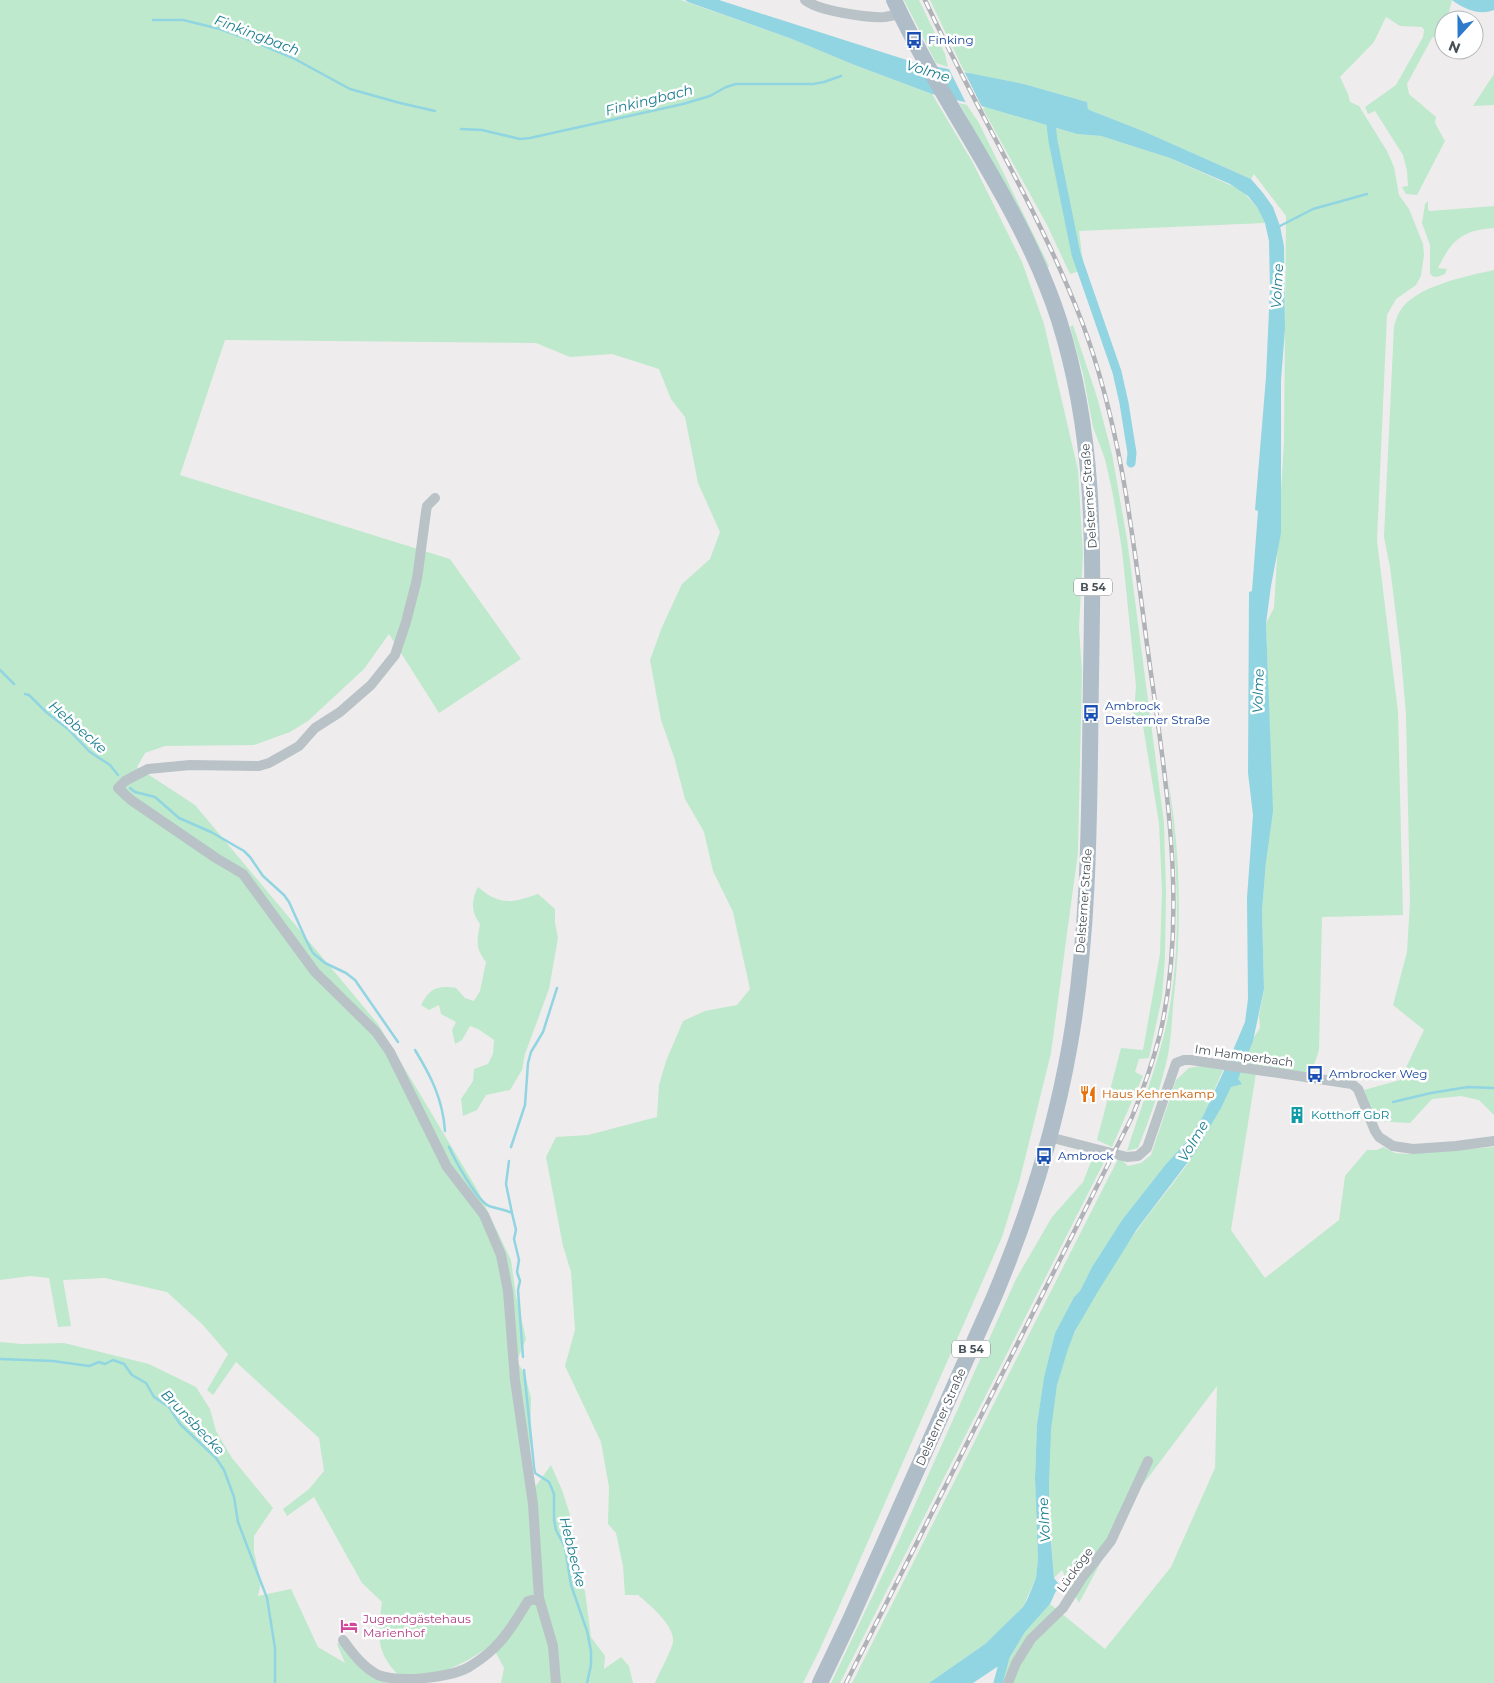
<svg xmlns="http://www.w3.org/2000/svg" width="1494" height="1683" font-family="Montserrat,sans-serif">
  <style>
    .green { fill: #bee9cc }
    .water { fill: #90d5e1 }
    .pier { fill: #efeced }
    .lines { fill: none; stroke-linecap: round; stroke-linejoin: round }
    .stream { stroke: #90d5e1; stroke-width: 2.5 }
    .canal { stroke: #90d5e1; stroke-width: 9 }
    .minor { stroke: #b9c2c7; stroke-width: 10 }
    .primary { stroke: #afbdc9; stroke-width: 16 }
    .rail-casing { stroke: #afb2b6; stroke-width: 4.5 }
    .rail { stroke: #fff; stroke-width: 2.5; stroke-dasharray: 8; stroke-linecap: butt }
    .labels { text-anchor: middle; stroke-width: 5; stroke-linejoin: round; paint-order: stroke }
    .shield { fill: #fff; stroke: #7e8589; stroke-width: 1 }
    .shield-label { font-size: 11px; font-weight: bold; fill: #475157 }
    .transit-label { font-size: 12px; fill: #164399; stroke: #fff; text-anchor: start }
    .street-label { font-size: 12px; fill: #475157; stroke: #fff }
    .food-label { font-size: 12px; fill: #c56008; stroke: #fff; text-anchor: start }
    .culture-label { font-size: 12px; fill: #0d838f; stroke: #fff; text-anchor: start }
    .hotel-label { font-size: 12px; fill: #b23c85; stroke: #fff; text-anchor: start }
    .water-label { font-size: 14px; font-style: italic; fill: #1a7e8f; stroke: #fff }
  </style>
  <rect width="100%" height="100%" fill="#efeced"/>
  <!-- green -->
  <path class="green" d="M0 0H681L792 39 852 64 932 94 973 163 1022 262 1044 324 1078 470 1083 554 1079 628 1082 671 1078 852 1051 1053 1020 1179 1002 1237 851 1580 819 1651 803 1683H655C659 1673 671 1652 673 1642 675 1626 650 1605 638 1595H625L623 1566 616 1533 608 1524 609 1487 601 1442 565 1366 575 1330 571 1272 563 1246 546 1157 556 1137 588 1135 657 1117 659 1085 666 1061 683 1021 705 1011 737 1005 750 989 733 912 713 871 704 832 685 799 674 757 661 720 650 660 662 627 682 584 710 559 720 532 698 483 685 417 671 399 659 369 612 354 570 357 536 343 225 340 180 475 450 559 521 659 439 713 389 634 364 669 308 721 290 732 254 745 165 746 145 753 137 767 195 805 378 1024 478 1191 511 1260 516 1296 526 1339 517 1361 525 1375 531 1398 530 1469 535 1487 551 1465 562 1490 572 1521V1559L579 1583 585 1591 591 1637 605 1656 604 1669 621 1657 629 1666 633 1683H560L543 1595 512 1620 492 1645 468 1660 421 1683H0V1342L22 1344 64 1343 149 1364 196 1387 210 1409 216 1431 232 1458 273 1508 254 1536V1552L261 1583 258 1596 291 1589 318 1647 345 1663 337 1644 343 1640 360 1663 401 1679C395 1671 386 1662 383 1653 376 1637 380 1618 382 1602L362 1583 314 1497 287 1516 283 1509 309 1489 324 1471 319 1438 236 1362 213 1395 207 1390 228 1354 203 1325 167 1292 105 1278 63 1280 71 1326 58 1327 49 1278 31 1276 0 1280Z
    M904 0H919L945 54 948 67 936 63Z
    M930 0H1452L1447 20H1444V31L1432 38 1407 84 1409 94 1436 117 1435 123 1445 141 1417 195 1406 194 1402 187 1408 186 1407 171 1403 155 1375 111 1368 114 1365 107 1396 85 1423 37 1424 30 1422 27 1400 26 1386 17 1374 42 1340 77 1348 94 1350 102 1359 106 1387 151 1394 167 1399 195 1409 209 1423 244 1424 255 1421 276 1416 285 1396 299 1387 315 1377 541 1398 712 1403 915 1322 917 1319 1050 1311 1074 1257 1067 1231 1230 1265 1278 1339 1220 1345 1176 1367 1150H1377L1383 1147 1395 1153 1408 1154 1494 1147V1683H995L1025 1632 1050 1604 1105 1649 1171 1567 1215 1468 1217 1386 1141 1487 1079 1603 1062 1570 1054 1578C1048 1501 1040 1403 1075 1332 1094 1292 1123 1248 1150 1213 1164 1194 1180 1176 1193 1155 1218 1115 1233 1068 1260 1028L1259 1016 1264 989 1262 911 1266 862 1268 677 1266 623 1274 608 1284 442 1286 216 1254 174 1251 179 1143 131 1092 111 1088 109 1087 102 1024 84 971 74 964 71Z
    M1494 74V105L1473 106Z
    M959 103 967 105 979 123 1049 266 1047 268 1029 230Z
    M985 107 1077 134 1101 136 1170 158 1241 190 1257 207 1265 223 1079 231 1084 270 1070 274 1047 225 983 109Z
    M1428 201V210L1430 211 1494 206V228C1462 230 1451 241 1438 268L1447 269 1445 274 1437 277 1432 276 1430 273V245L1422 223 1425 204Z
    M1494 270V1115L1479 1100 1461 1096 1432 1099 1410 1123 1373 1121 1364 1090 1400 1080 1424 1030 1393 1005 1407 952 1410 902 1406 714 1401 657 1390 567 1384 537 1394 326C1396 321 1397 315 1400 311 1415 286 1467 276 1494 270Z
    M1073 325 1097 397 1112 454 1127 539 1164 823 1166 891 1165 957 1162 997 1149 1058 1139 1059 1135 1072 1143 1076 1112 1147 1097 1140 1121 1048 1143 1050 1160 954 1162 891 1159 823 1143 726H1133L1136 686 1122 550 1113 495 1105 459 1093 427 1083 374 1070 327Z
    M1168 779C1181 854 1182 930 1173 1006 1172 1022 1171 1039 1168 1055 1161 1087 1150 1118 1138 1148L1127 1151C1139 1112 1154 1075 1164 1035 1184 953 1177 862 1168 779Z
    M478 887C500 906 512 903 538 894L555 909V923L558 938 549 989 525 1054 522 1070 510 1090 486 1095 477 1110 463 1116 461 1099 473 1081 474 1069 488 1064 493 1054 494 1040 478 1029 470 1026 462 1040 455 1044 452 1030 456 1022 441 1014 439 1005 429 1010 421 1005C430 988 437 985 456 988L465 998 474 1001 480 991 486 962C475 948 477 941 480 924 471 912 471 900 478 887Z
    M1201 1066 1223 1070 1203 1116 1188 1140 1166 1164 1122 1220 1092 1267 1080 1291 1074 1297 1055 1333 1044 1377 1037 1424 1035 1478 1038 1559 1036 1578 1023 1607 985 1644 929 1683H852L1118 1159 1122 1160 1128 1166 1141 1163 1151 1155 1176 1080 1189 1068Z
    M1094 1154 1107 1156 840 1683H831L900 1538 1016 1279 1052 1217 1083 1182Z
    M536 1603 550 1646 553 1683H501L504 1668 495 1651 530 1604Z"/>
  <!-- water -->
  <path class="water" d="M685 0H719L913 62 1024 84 1087 102 1088 109 1092 111 1143 131 1251 179 1263 193 1273 207 1280 226 1284 246 1285 329 1281 380V533L1271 586 1266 623 1273 811 1266 862 1262 911 1264 989 1253 1041 1238 1079 1242 1084 1231 1087 1221 1108 1194 1154 1137 1229 1097 1293 1075 1331 1068 1349 1057 1385 1051 1429 1049 1481V1516L1054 1578 1062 1588 1056 1591 1050 1604 1025 1632 1004 1667 1000 1665 973 1683H929L985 1644 1023 1607 1028 1598 1036 1578 1038 1559 1035 1478 1037 1424 1044 1377 1055 1333 1074 1297 1080 1291 1092 1267 1122 1220 1166 1164 1188 1140 1203 1116 1228 1062 1245 1022 1248 999 1247 898 1253 815 1248 773 1249 592 1252 591 1258 511 1255 510 1266 377 1270 288 1269 241 1265 223 1257 207 1248 196 1230 184 1170 158 1101 136 1077 134 985 107 932 94 852 64 792 39 688 2Z
    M1452 0H1494V10C1479 16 1464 9 1452 0Z"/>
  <!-- pier -->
  <path class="pier" d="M948 67 964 71 983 109 967 105Z"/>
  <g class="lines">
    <!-- stream -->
    <path class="stream" d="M153 20H183L220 29 245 38 293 58 350 89 400 103 435 111
      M461 129 482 130 520 139 530 138 683 104 710 96 726 87 736 84H813L824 82 841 76
      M1278 227 1313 209 1367 194
      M0 670 14 684
      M25 694 29 695 46 712 68 729 90 752 110 765 118 775
      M130 788 135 792 155 797 179 818 211 832 244 851 250 857 263 876 284 895 289 902 307 942 313 953 325 963 346 973 355 980 398 1042
      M415 1050C431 1076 443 1100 445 1131
      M1393 1102 1431 1093 1468 1087 1494 1088
      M449 1147C455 1160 477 1201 489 1206 497 1209 504 1209 512 1213L516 1230 514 1239 519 1260 517 1272 520 1281 518 1290 523 1357
      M511 1147 525 1105 528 1063 531 1052 543 1032 557 988
      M509 1161 506 1184 512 1213
      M0 1359 53 1361 89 1366 99 1362 105 1364 113 1360 124 1364 132 1375 146 1383 154 1397 169 1407 180 1424 216 1458 224 1470 234 1497 238 1522 267 1598 275 1648V1683
      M524 1370 534 1467 535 1473 549 1482 554 1494V1520L556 1530 565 1547 571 1585 587 1631 591 1651V1665L587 1683"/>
    <!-- canal -->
    <path class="canal" d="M1050 115 1053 141 1076 254 1117 372 1124 403 1132 453 1131 463
      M998 1683 1005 1657"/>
    <!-- minor -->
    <path class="minor" d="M805 0C819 11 867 18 885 17 890 16 895 15 900 14
      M435 498 427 506 426 512 417 579 406 622 395 655 371 685 340 712 315 728 299 746 269 763 259 766 190 765 148 769 125 781 118 788 131 800 216 858 243 874 315 972 376 1032 390 1052 447 1167 484 1215 501 1255 508 1291 515 1380 533 1504 539 1598 553 1646 556 1683
      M1049 1137 1127 1157 1138 1156 1147 1148 1176 1063 1184 1060H1191L1352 1084 1358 1089 1375 1131 1379 1137 1393 1146 1413 1149 1456 1146 1494 1141
      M343 1640C353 1654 363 1667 378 1675 399 1683 449 1678 469 1667 477 1662 487 1655 494 1648 508 1635 518 1617 528 1601L539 1598
      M1008 1683 1016 1663 1031 1639 1063 1608 1082 1578 1111 1541 1148 1461"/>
    <!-- primary -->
    <path class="primary" d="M820 1683 850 1620 994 1297C1028 1216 1055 1131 1070 1044 1091 923 1089 799 1091 677 1093 553 1097 440 1059 320 1022 205 944 109 894 0"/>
    <!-- rail casing -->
    <g class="rail-casing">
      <path id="rail" d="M846 1683 1132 1117C1143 1090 1153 1062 1160 1034 1190 905 1163 766 1146 637 1132 529 1120 424 1082 322 1039 210 975 108 925 0"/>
    </g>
    <!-- rail -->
    <use href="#rail" class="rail"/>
  </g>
  <!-- icons -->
  <defs>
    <g id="bus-bare" transform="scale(1.35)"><path d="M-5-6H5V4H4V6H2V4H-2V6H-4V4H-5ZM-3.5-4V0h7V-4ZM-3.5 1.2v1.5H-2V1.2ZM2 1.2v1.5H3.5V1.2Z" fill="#1a4fb4" stroke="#fff" stroke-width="2.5" paint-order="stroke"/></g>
    <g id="restaurant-bare" transform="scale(1.35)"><path d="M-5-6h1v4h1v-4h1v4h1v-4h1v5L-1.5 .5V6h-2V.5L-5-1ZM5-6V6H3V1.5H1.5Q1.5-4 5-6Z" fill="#e8710a" stroke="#fff" stroke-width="2.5" paint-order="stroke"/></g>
    <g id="building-bare" transform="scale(1.35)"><path d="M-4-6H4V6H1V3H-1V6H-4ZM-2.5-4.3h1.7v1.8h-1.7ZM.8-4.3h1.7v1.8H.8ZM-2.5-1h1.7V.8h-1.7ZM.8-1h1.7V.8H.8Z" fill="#0f9aa8" stroke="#fff" stroke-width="2.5" paint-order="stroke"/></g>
    <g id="hotel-bare" transform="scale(1.35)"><path d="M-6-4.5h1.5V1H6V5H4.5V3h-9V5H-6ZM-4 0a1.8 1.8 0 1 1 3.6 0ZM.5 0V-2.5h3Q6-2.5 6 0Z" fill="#d1479c" stroke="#fff" stroke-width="2.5" paint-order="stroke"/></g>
  </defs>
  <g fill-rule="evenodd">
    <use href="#bus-bare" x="914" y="40"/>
    <use href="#bus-bare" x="1091" y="713"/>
    <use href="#bus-bare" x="1315" y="1074"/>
    <use href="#restaurant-bare" x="1088" y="1094"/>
    <use href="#building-bare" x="1297" y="1115"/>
    <use href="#bus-bare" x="1044" y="1156"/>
    <use href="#hotel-bare" x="349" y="1626"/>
  </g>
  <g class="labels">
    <!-- shield labels -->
    <g class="shield">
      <rect x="1074" y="578.5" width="38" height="17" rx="4"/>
      <rect x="952" y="1340.5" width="38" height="17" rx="4"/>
    </g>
    <g class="shield-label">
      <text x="1093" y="591">B 54</text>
      <text x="971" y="1353">B 54</text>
    </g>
    <!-- transit labels -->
    <g class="transit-label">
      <text x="928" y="44">Finking</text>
      <text x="1105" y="710">Ambrock<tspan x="1105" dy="14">Delsterner Straße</tspan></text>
      <text x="1329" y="1078">Ambrocker Weg</text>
      <text x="1058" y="1160">Ambrock</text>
    </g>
    <!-- street labels -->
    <g class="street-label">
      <text transform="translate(1089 496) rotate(-94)" y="4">Delsterner Straße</text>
      <text transform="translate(1084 901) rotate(-86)" y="4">Delsterner Straße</text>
      <text transform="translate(1244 1056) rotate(8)" y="4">Im Hamperbach</text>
      <text transform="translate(941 1417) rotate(-66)" y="4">Delsterner Straße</text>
      <text transform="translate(1075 1570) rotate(-54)" y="4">Lücköge</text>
    </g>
    <!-- food labels -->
    <g class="food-label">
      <text x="1102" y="1098">Haus Kehrenkamp</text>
    </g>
    <!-- culture labels -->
    <g class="culture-label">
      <text x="1311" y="1119">Kotthoff GbR</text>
    </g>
    <!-- hotel labels -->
    <g class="hotel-label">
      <text x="363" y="1623">Jugendgästehaus<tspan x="363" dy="14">Marienhof</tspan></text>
    </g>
    <!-- water labels -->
    <g class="water-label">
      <text transform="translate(257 35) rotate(21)" y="5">Finkingbach</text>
      <text transform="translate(928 71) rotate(17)" y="5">Volme</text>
      <text transform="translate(649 100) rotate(-14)" y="5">Finkingbach</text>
      <text transform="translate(1277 286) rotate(-87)" y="5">Volme</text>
      <text transform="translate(1258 691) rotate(-88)" y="5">Volme</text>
      <text transform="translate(78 727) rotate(41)" y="5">Hebbecke</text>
      <text transform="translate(1193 1141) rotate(-59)" y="5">Volme</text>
      <text transform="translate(193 1422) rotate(46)" y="5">Brunsbecke</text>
      <text transform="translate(1044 1520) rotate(-93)" y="5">Volme</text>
      <text transform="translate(573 1552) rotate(76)" y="5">Hebbecke</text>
    </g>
  </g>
  <!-- north arrow -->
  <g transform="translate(1459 35) rotate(201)"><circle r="24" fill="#ffffff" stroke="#b5b9bc"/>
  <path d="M0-4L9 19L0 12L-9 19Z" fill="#2c7ac9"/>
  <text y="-8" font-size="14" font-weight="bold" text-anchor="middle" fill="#475157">N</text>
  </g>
</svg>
